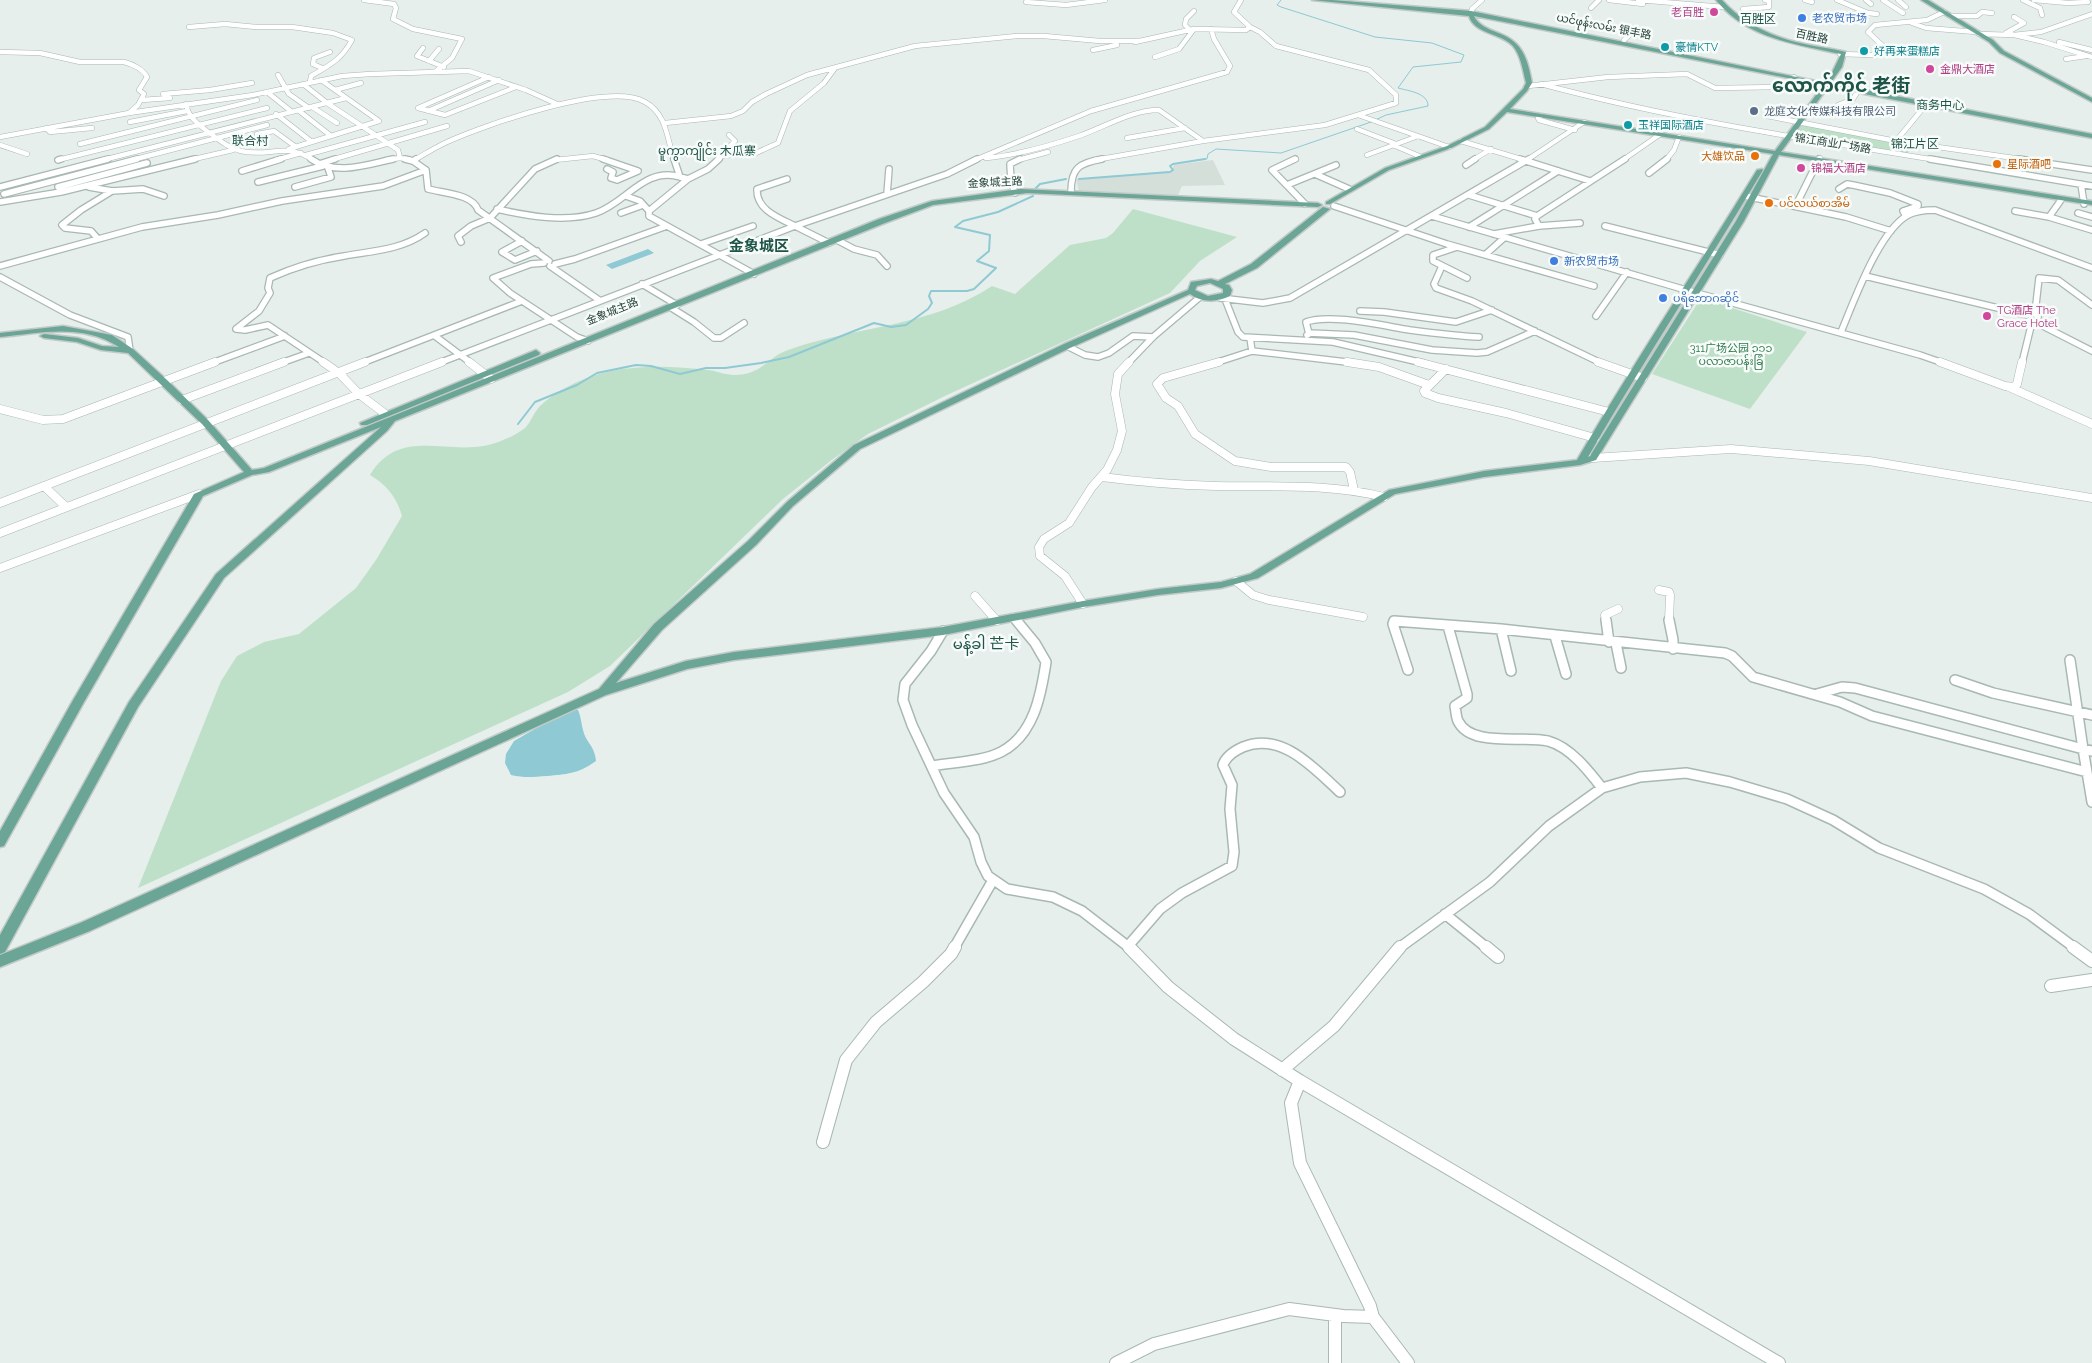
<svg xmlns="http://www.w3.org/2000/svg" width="2092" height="1363" font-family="Raleway,'Noto Sans SC','Noto Sans Myanmar',sans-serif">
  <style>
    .built { fill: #d4dfda }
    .green { fill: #bfe0c8 }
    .water { fill: #8ec9d4 }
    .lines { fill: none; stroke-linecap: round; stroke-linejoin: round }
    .stream-far1 { stroke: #8ec9d4; stroke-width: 1 }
    .stream { stroke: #8ec9d4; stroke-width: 2 }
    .minor-far4-casing { stroke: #a8b8b2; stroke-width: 5.5 }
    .minor-far3-casing { stroke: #a8b8b2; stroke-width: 8 }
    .minor-far2-casing { stroke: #a8b8b2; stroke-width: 9 }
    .minor-far1-casing { stroke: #a8b8b2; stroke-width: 12 }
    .minor-casing { stroke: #a8b8b2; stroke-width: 14 }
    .major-casing { stroke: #c2cac8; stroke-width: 3 }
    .minor-far4 { stroke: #fff; stroke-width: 4.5 }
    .minor-far3 { stroke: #fff; stroke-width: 5.5 }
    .minor-far2 { stroke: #fff; stroke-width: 8 }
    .minor-far1 { stroke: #fff; stroke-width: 9 }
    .minor { stroke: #fff; stroke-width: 12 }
    .major { fill: #6aa596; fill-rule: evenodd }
    .hotel-dot { fill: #d1479c; stroke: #f7fbf9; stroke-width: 2 }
    .shop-dot { fill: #3f7fe0; stroke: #f7fbf9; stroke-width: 2 }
    .culture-dot { fill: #0f9aa8; stroke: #f7fbf9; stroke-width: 2 }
    .service-dot { fill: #5c6f8a; stroke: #f7fbf9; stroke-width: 2 }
    .food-dot { fill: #e8710a; stroke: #f7fbf9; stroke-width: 2 }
    .labels { text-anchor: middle; stroke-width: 5; stroke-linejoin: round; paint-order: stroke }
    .far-hotel-label { font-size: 11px; fill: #b23c85; stroke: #f7fbf9; text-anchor: start }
    .far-shop-label { font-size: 11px; fill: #366cbe; stroke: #f7fbf9; text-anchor: start }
    .far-street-label { font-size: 11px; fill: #24423a; stroke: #f7fbf9 }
    .far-culture-label { font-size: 11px; fill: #0d838f; stroke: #f7fbf9; text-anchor: start }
    .far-service-label { font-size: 11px; fill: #4e5e75; stroke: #f7fbf9; text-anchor: start }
    .far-food-label { font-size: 11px; fill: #c56008; stroke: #f7fbf9; text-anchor: start }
    .far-park-label { font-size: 11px; fill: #2d7a4b; stroke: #f7fbf9 }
    .far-quarter-label { font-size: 12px; fill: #1f5548; stroke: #f7fbf9 }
    .far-district-label { font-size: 15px; font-weight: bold; fill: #1f5548; stroke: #f7fbf9 }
    .quarter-label { font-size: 15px; fill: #1f5548; stroke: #f7fbf9 }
    .far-town-label { font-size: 19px; font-weight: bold; fill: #1f5548; stroke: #f7fbf9 }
  </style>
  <rect width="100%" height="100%" fill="#e6efeb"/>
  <!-- built -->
  <path class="built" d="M1213 160 1225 185 1182 186 1177 197 1079 191 1076 179 1171 171 1174 165Z"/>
  <!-- green -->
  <path class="green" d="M1803 125 1909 144 1908 154 1794 136Z
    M1133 209 1237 237 1200 261 1170 293 947 395 868 434 833 459 783 499 610 666 568 692 138 888 221 681 237 656 264 642 299 634 356 588 376 560 402 516C397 498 387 485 370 475 398 429 441 453 483 446 496 444 515 436 525 428 531 422 534 412 540 406 556 391 578 380 599 374 633 364 674 366 708 370 717 371 726 375 734 375 762 375 766 358 788 350 855 326 931 327 992 286L1015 294 1070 245 1106 238 1113 233Z
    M1701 298 1807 332 1750 409 1652 374Z"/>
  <!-- water -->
  <path class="water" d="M648 249 654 253 612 269 606 265Z
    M568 710H578C581 717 581 722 583 730 586 743 595 746 596 761 578 774 567 774 547 776 532 777 525 778 511 775L505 763 506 754 514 741Z"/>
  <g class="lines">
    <!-- stream-far1 -->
    <path class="stream-far1" d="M1197 160 1207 159 1208 154 1216 149 1281 153 1371 122 1386 115 1428 106C1428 93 1409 91 1398 88L1413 67 1461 62 1464 55 1432 43 1375 37 1281 7 1277 5 1281 0"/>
    <!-- stream -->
    <path class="stream" d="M1079 179 1170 172 1173 170 1170 166 1173 164 1205 159
      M1035 189 1040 184 1066 179
      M518 424 535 402 577 385 597 373 636 365 651 366 680 374 706 368H725L761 363 789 357 874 323 891 327 906 325 928 309 932 303 929 296 931 291H967L974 289 996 268 977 261 989 251 990 235 955 227 963 221 998 212 1033 196"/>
    <!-- minor-far4 casing -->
    <g class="minor-far4-casing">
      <path id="minor-far4" d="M364 0 394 4 396 8 393 19 413 29 462 39 452 58 435 72
        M1028 0 1026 2 1066 5 1105 0
        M1609 0 1643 4
        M1638 0 1724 7
        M1805 0 1812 2
        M1837 0 1868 13 1877 14
        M1866 0 1871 4
        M1883 0 1903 13
        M1898 0 1906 7
        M2023 0 2040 8 2042 15
        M2034 0 2068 3 2088 2 2086 0
        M1591 8 1599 0
        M1743 9 1769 7V1L1765 0
        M1471 13 1472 9 1482 0
        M1951 16H1977L1982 12 1992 13
        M2014 17 2024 23 2006 33 2044 42 2092 57
        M1912 23 1926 28 1976 32
        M189 27 225 24 257 27H292L333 33 352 40C341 60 330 65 311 76L310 82
        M1189 29 1185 25 1186 19 1194 11
        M1979 34 2014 35 2041 32 2092 14
        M1624 40 1632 33 1644 32
        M1135 42 1194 29 1246 30 1250 27
        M2059 42 2092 50
        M423 48 417 56 444 67
        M1093 50 1117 45
        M0 52 40 53 80 62H124C132 64 143 69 147 77L139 90 144 94 138 105 129 113
        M1840 54 1872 55 1886 49 1868 32 1875 25 1927 20 1944 12
        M1155 57 1179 49 1194 29
        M2066 59 2086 56
        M429 61 439 49
        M322 68 313 64 314 58 330 52
        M278 75 289 94 309 108
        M489 77 418 108 445 115 516 87
        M303 84 327 103 398 150 400 158 411 160
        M1541 84C1671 119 1804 139 1937 160
        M1528 86 1608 77 1687 74 1715 88 1787 87 1794 77
        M335 90 361 83
        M267 92 292 112
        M163 94 210 90 252 83
        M142 100 170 98
        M186 104C188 117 198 124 207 131 218 139 228 148 241 151 270 158 284 141 313 160
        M1838 105 1853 99 1858 91
        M312 107 337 123
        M298 110 331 136
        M428 111 499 80
        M276 114 312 142
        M1358 115 1449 147
        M1541 116 1538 118 1539 120 1575 130
        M1767 116 1896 141 2028 160
        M130 122 187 111
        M665 123 731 116 743 111 752 102 766 94 807 75 915 46 1017 36H1044L1100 41H1139
        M46 128 50 132 92 128
        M1357 129 1396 144
        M257 134 274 131 296 147
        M0 137 129 113 253 95 342 76 370 74 469 71 526 90 557 104
        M1127 138 1185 128
        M1461 141 1524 160
        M1896 141 1929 101
        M80 144 257 100
        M0 145 27 154
        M1393 145 1419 156
        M289 149 379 121 321 80
        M719 153 727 149 735 141 729 135
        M306 155 425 122
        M1367 155 1418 136
        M674 156 699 151 722 156
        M986 158C1018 155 1049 146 1079 136 1105 127 1131 110 1159 110L1203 141
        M58 160 267 108
        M103 160 346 98
        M132 160 267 125
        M190 160 233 150
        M276 160 301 153
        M331 160 447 126
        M387 160 400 158
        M414 160C425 154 436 147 447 142 485 125 608 81 645 102 667 114 667 139 674 160
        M555 160 593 156 607 160
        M717 160 722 156 756 153 778 143 790 111 824 83 835 68
        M975 160 1091 111 1227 72 1230 66 1214 39 1211 29
        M1018 160 1048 152
        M1095 160 1203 141 1325 125 1396 103V95L1369 70 1276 46 1260 32 1250 27 1234 12 1241 0
        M1293 160 1296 159
        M1473 160 1491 149
        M1527 160 1584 122
        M1623 160 1659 135
        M1666 160 1674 150 1679 137
        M1819 160 1820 158"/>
    </g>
    <!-- minor-far3 casing -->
    <g class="minor-far3-casing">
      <path id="minor-far3" d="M311 159C336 176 366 165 393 159
        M405 159 413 161 426 170 428 189C443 193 473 194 478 210L549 261
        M603 159 638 171 617 180 611 178 613 172 607 169
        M674 159 680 177 688 179 649 211V216L754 274
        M1295 159 1272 170 1305 204
        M1520 159 1590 181
        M1930 159 2092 186
        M2019 159 2092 170
        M58 160 61 159
        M413 161 416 159
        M319 164 335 159
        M1466 165 1475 159
        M242 171 281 159
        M1649 173 1667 159
        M1315 174 1349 189
        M688 179 708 169 719 159
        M258 182 323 166
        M2081 184 2084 204
        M1287 185 1336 165
        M0 187 108 159
        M58 187 147 163
        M89 187 112 191 143 189 164 196
        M295 187 331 177 328 168
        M1839 189 1847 184 1853 185 1890 193 1918 204V206L1903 211 1906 216
        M1071 192C1071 168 1079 163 1102 159
        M1015 193 1011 181 1010 164 1020 159
        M4 194 137 159
        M887 194 889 169
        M1469 195 1537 216
        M626 196 640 201 649 211
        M1745 196 1846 217 1891 231
        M2061 200 2049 217 2092 230
        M1798 201 1819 159
        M0 202 61 192 195 159
        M1334 206 1447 244 1594 286
        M497 209C527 216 566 223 596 213 626 203 645 166 680 177
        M2015 211 2049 217
        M621 213 643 205
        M2078 213 2092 217
        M1432 216 1686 290 1920 355 1943 363
        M1539 226 1535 219 1537 216 1625 159
        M1605 226 1720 255
        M1469 227 1558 171
        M1494 234 1539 226 1580 223
        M98 239 91 231 65 228 62 225 81 210 112 191
        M837 240 854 249 877 255 887 266
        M522 241 502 252 515 260 537 251
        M461 242 458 236 471 226 490 218 535 169 557 159
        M829 243 795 226 947 174 977 159
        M701 244 753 226
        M1457 247 1433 255V261L1467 278
        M1486 254 1505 237
        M544 263 531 264 493 278 510 293 577 337 588 341
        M555 264 575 259 667 226
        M0 266 142 227 218 215 282 201 383 186 426 170
        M550 266 599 300
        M1442 266 1434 284 1436 288 1472 301 1601 363
        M1865 276 2027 315
        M0 277 70 315 128 337 130 351
        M642 284 677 305
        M1220 298 1263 303 1290 298 1529 159
        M1225 299 1238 332 1243 337 1333 342 1423 363
        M670 307 694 322 714 338H721L744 323
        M1360 311 1384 312 1456 322 1492 310
        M1596 316 1627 272
        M2038 317 2035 313 2039 278 2058 280 2092 305
        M2037 323 2092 351
        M1841 332C1854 301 1879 231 1908 215 1916 211 1926 210 1935 210L2092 268
        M1309 333 1354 335 1432 350 1477 353 1487 352 1535 331
        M1307 335 1309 334 1306 322C1330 313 1384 326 1410 330 1433 333 1456 336 1479 337
        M435 336 471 363
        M1067 346 1085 355 1098 357 1109 353 1133 336 1153 337
        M1252 351 1355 363
        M212 363 285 336
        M281 363 309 353
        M325 363 268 325 245 330 236 329 259 311 270 293 268 288 270 278C294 267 318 260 344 256 372 251 401 250 425 233
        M362 363 522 301
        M439 363 795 226C779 218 756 210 757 189L787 179
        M1128 363 1153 337 1200 297
        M1215 363 1252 351 1250 338
        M2022 363 2031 326 2028 321"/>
    </g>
    <!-- minor-far2 casing -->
    <g class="minor-far2-casing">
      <path id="minor-far2" d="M323 362 339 373 359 394 384 413
        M469 362 491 379
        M1219 362 1163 378 1157 384 1166 398 1178 406 1195 434 1235 461 1271 467H1346L1350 472 1354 490
        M1347 362 1379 367 1429 385
        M1418 362 1609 412
        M1598 362 1643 378
        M1940 362 2005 386 2014 387 2017 384 2022 362
        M1446 369 1424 391 1425 393 1438 398 1506 413 1595 438
        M2009 387 2092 424
        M182 400 284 362
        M0 409 43 420 63 419 215 362
        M1593 458 1731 449 1869 461 2092 498
        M1102 477C1140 482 1178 485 1216 486 1273 487 1328 483 1384 497
        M44 486 66 507
        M0 503 365 362
        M0 533 442 362
        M0 568 199 494
        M1236 581 1253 595 1269 600 1363 617
        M1659 590 1669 592 1670 595 1669 621
        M975 596 997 621
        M1083 604 1065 576 1040 556 1039 547 1044 539 1069 523 1092 487 1107 470 1117 450 1122 431 1115 394 1118 374 1129 362
        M1014 618 1017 621
        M1606 621 1605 615 1618 609"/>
    </g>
    <!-- minor-far1 casing -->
    <g class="minor-far1-casing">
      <path id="minor-far1" d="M1606 620 1609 642
        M1669 620 1673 640V649
        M1448 626 1467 694V698L1455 706C1456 711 1456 717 1458 721 1471 748 1523 735 1548 741 1570 747 1588 770 1602 788
        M1501 629 1511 671
        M943 631 931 651 905 684 903 700 912 725 944 793 974 837 981 862 988 876 1007 889 1053 897 1082 911 1130 948
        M1555 636 1566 674
        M1616 643 1621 668
        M1408 670 1393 624 1394 621 1501 629 1725 653 1732 656 1753 677 1840 702 1872 716 2087 772 2083 749 2092 751
        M1955 680 1993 693 2092 715
        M1817 694 1842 687 1855 688 2083 749 2070 660
        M932 766C954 762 981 762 1001 752 1034 735 1041 695 1046 662L1035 643 1016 620
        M2087 772 2092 802
        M1445 914 1487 948
        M1128 946 1160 909 1182 893 1232 866 1234 852 1230 809 1232 785 1223 765C1226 756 1234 751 1243 747 1281 731 1314 768 1340 792
        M954 948 993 880
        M1399 948 1490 882 1549 826 1602 788 1640 777 1686 773 1730 782 1787 799 1833 820 1879 848 1984 889 2029 914 2075 948"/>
    </g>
    <!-- minor casing -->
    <g class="minor-casing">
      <path id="minor" d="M1129 947 1168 987 1234 1039 1300 1081 1779 1363
        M1486 947 1498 957
        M2073 947 2092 961
        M2051 986 2092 980
        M1282 1070 1334 1026 1400 947
        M1300 1081 1291 1103 1300 1163 1370 1306 1373 1317 1408 1363
        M823 1142 846 1060 876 1022 923 982 951 954 955 947
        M1335 1315V1363
        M1116 1363 1154 1344 1289 1309 1343 1316 1373 1317"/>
    </g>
    <!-- major casing -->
    <g class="major-casing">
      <path id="major" d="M1312 0H1332L1471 11 1821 82 1818 84 1474 16C1481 31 1502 31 1513 41 1526 51 1529 68 1532 83L1527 91 1510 109 1775 151 1824 84 1829 83 2092 134V138L1828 87 1781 152 2092 201V205L1779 155 1744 221 1596 460 1580 465 1484 477 1395 494 1258 578 1221 588 1158 595 1083 607 943 635 734 660 687 669 606 695 90 931 0 967V955L80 923 599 689 654 624 748 541 787 502 854 445 1064 344 1188 290 1191 282 1211 279 1218 281 1251 264 1323 207 1330 209 1257 268 1225 284 1229 285 1232 290 1230 296C1217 302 1202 303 1190 294L1070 348 860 449 793 506 756 545 662 630 616 683 686 661 734 652 943 627 1083 601 1158 589 1221 582 1250 574 1389 490 1484 471 1577 460C1634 362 1698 267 1757 170L1762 169 1763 170C1706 266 1644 360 1588 457L1590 456 1736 221 1773 154 1507 112 1489 129 1451 148 1389 170 1330 204H1326V202L1385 168 1447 146 1485 127 1523 89 1526 83C1523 71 1521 56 1513 46 1501 33 1474 34 1469 16ZM1210 283 1223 289V293L1208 296 1195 290 1197 286Z
        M1716 0H1722C1741 22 1772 37 1800 43 1815 47 1831 48 1846 52L1842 67 1832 81H1828L1841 54C1796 44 1747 39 1716 0Z
        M1921 0H1928L1993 40 2004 51 2092 98V102L2000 53 1989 42Z
        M1020 189 1318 203 1322 205 1318 207 1027 193 933 205 885 223 395 421 387 431 224 578 138 707 5 952 0 954V935L129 702 216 574 381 427 269 472 252 475 203 496 84 702 4 846 0 847V831L72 702 194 494 244 472 202 424 128 353 101 350 77 342 44 338 40 336 44 334 78 338 102 346 119 347C82 323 41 333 0 337V333L63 326 112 335 133 349 167 380 208 420 252 470 264 468 879 219 932 201Z
        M536 350 540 353 539 355 367 425H361L360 423Z"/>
    </g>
    <!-- minor-far4 -->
    <use href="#minor-far4" class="minor-far4"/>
    <!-- minor-far3 -->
    <use href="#minor-far3" class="minor-far3"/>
    <!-- minor-far2 -->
    <use href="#minor-far2" class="minor-far2"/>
    <!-- minor-far1 -->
    <use href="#minor-far1" class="minor-far1"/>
    <!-- minor -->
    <use href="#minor" class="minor"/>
    <!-- major -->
    <use href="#major" class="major"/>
  </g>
  <!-- markers -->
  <g class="hotel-dot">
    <circle cx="1714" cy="12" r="5"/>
    <circle cx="1930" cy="69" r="5"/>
    <circle cx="1801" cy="168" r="5"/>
    <circle cx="1987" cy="316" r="5"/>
  </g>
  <g class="shop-dot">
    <circle cx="1802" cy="18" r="5"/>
    <circle cx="1554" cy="261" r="5"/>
    <circle cx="1663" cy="298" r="5"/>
  </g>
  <g class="culture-dot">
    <circle cx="1665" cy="47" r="5"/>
    <circle cx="1864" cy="51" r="5"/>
    <circle cx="1628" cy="125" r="5"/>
  </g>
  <circle class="service-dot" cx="1754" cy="111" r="5"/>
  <g class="food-dot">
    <circle cx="1755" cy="156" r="5"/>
    <circle cx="1997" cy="164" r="5"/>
    <circle cx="1769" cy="203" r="5"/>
  </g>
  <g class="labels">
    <!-- far-hotel labels -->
    <g class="far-hotel-label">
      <text x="1704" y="16" text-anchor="end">老百胜</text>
      <text x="1940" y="73">金鼎大酒店</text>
      <text x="1811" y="172">锦福大酒店</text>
      <text x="1997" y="314">TG酒店 The<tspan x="1997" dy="13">Grace Hotel</tspan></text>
    </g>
    <!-- far-shop labels -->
    <g class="far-shop-label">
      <text x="1812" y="22">老农贸市场</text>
      <text x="1564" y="265">新农贸市场</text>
      <text x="1673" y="302">ပရိဘောဂဆိုင်</text>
    </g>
    <!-- far-street labels -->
    <g class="far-street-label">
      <text transform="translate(1604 26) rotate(11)" y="4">ယင်ဖုန်းလမ်း 银丰路</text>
      <text transform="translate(1812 36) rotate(12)" y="4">百胜路</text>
      <text transform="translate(1833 143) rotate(9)" y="4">锦江商业广场路</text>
      <text transform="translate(995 182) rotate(-3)" y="4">金象城主路</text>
      <text transform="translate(612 311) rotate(-22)" y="4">金象城主路</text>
    </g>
    <!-- far-culture labels -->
    <g class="far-culture-label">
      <text x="1675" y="51">豪情KTV</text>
      <text x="1874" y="55">好再来蛋糕店</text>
      <text x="1638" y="129">玉祥国际酒店</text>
    </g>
    <!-- far-service labels -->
    <g class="far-service-label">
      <text x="1764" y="115">龙庭文化传媒科技有限公司</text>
    </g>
    <!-- far-food labels -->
    <g class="far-food-label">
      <text x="1745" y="160" text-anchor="end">大雄饮品</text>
      <text x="2007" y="168">星际酒吧</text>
      <text x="1779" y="207">ပင်လယ်စာအိမ်</text>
    </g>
    <!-- far-park labels -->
    <g class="far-park-label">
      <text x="1731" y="352">311广场公园 ၃၁၁<tspan x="1731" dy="13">ပလာဇာပန်းခြံ</tspan></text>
    </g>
    <!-- far-quarter labels -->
    <g class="far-quarter-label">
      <text x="1758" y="23">百胜区</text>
      <text x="1940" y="109">商务中心</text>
      <text x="250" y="145">联合村</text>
      <text x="1915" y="148">锦江片区</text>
      <text x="707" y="155">မူကွာကျိုင်း 木瓜寨</text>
    </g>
    <!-- far-district labels -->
    <g class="far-district-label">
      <text x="759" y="251">金象城区</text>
    </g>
    <!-- quarter labels -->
    <g class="quarter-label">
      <text x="986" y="649">မန့်ခါ 芒卡</text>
    </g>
    <!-- far-town labels -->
    <g class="far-town-label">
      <text x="1841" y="92">လောက်ကိုင် 老街</text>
    </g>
  </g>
</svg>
